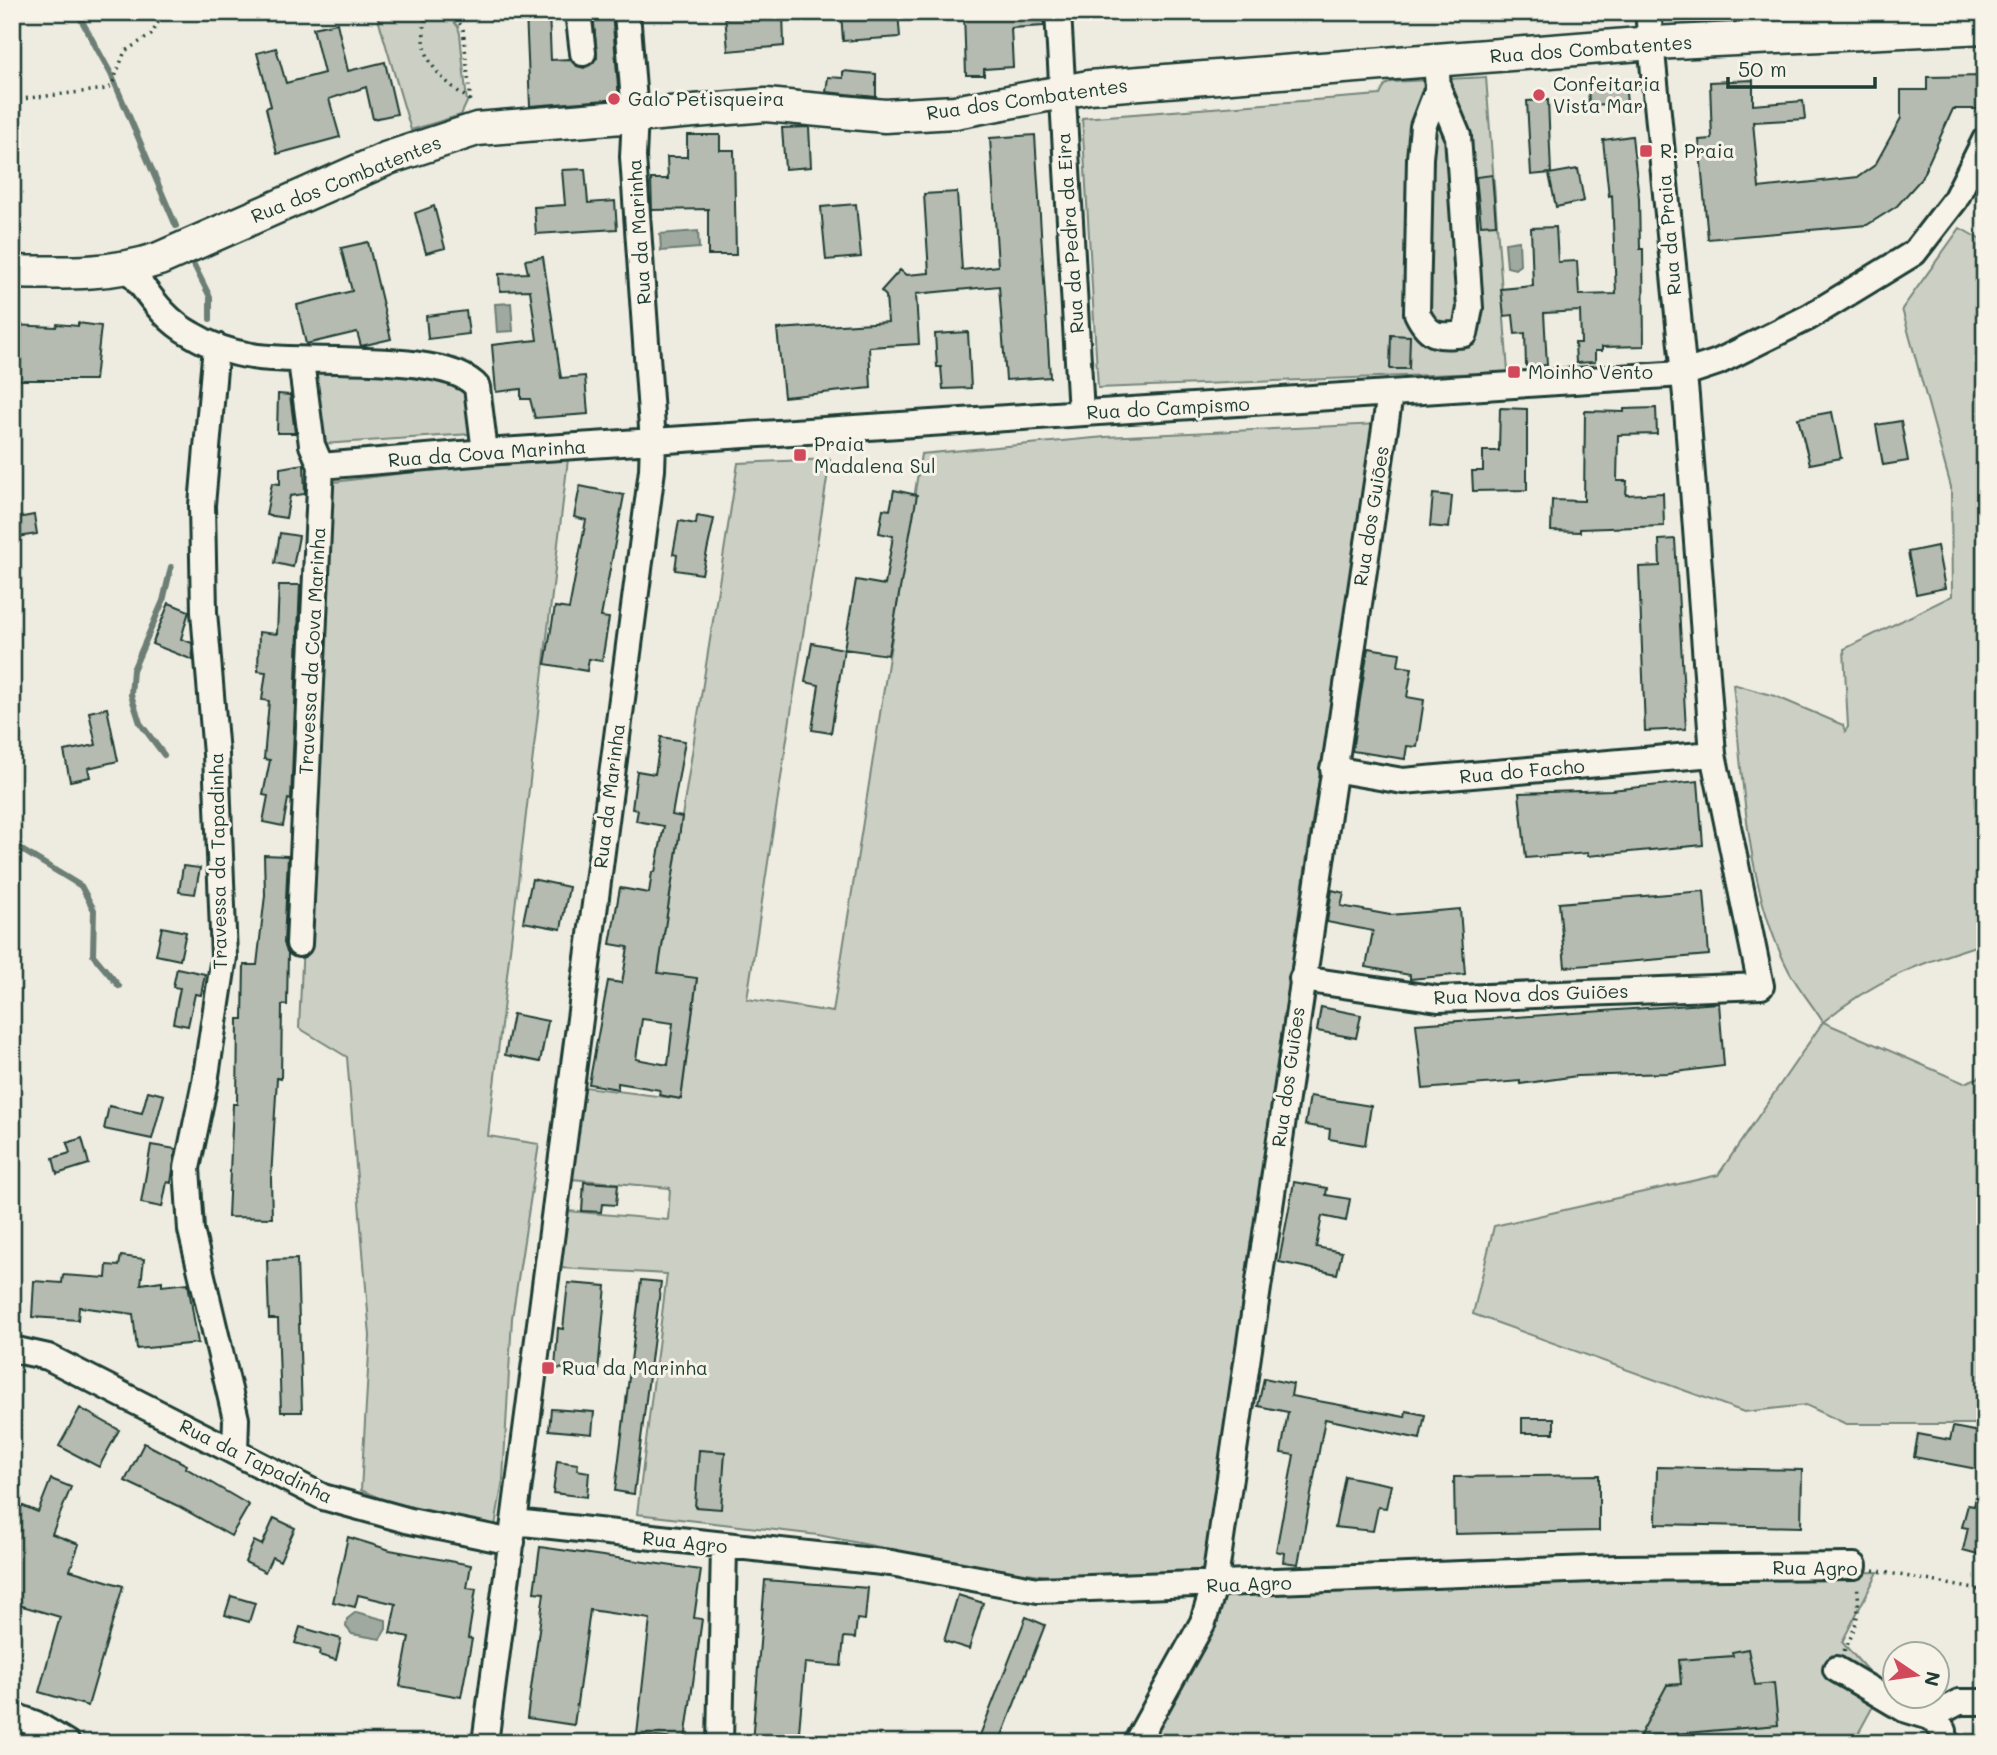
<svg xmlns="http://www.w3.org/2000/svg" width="1997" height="1755" font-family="Mali,sans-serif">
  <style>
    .green { fill: #cccfc4; stroke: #76867c; stroke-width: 2 }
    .water { fill: #9fa99f; stroke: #6c7e74; stroke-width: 2 }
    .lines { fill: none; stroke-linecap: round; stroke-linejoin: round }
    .stream { stroke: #6c7e74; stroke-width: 6 }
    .building { fill: #b5bbb0; stroke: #1f3d34; stroke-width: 2; fill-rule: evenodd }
    .minor-casing { stroke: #1f3d34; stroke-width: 30 }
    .major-casing { stroke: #1f3d34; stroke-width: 37 }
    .path { stroke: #1f3d34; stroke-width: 3.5; stroke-dasharray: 2 5; stroke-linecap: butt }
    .minor { stroke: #f7f3e8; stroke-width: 24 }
    .major { stroke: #f7f3e8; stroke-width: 32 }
    .poi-dot { fill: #d1495b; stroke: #f7f3e8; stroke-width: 2.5 }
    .labels { text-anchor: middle; stroke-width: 6; stroke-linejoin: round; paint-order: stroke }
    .street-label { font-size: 19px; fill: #1f3d34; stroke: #f7f3e8 }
    .poi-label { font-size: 19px; fill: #1f3d34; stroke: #f7f3e8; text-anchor: start }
  </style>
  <rect width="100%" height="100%" fill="#eeece1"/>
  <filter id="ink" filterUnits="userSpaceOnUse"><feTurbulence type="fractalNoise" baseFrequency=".0143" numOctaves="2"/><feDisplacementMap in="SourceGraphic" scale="14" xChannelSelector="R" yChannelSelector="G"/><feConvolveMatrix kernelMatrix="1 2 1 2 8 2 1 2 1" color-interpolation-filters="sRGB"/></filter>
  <g filter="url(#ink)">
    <!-- green -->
    <path class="green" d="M376 12H446L458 27 460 34 467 102 461 115 411 130Z
      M1683 12H1766V16L1702 19Z
      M1486 77 1508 372 1098 388 1082 118 1380 95 1385 85 1391 82Z
      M1960 228 1985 242V943C1923 962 1873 980 1823 1022L1964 1083 1985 1075V1424H1846L1806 1405 1744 1412 1473 1314 1494 1226 1718 1175 1823 1022C1813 1006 1800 990 1790 973 1745 889 1743 777 1733 684L1775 696 1843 725 1845 731 1848 727 1844 649 1952 596 1951 487 1902 309Z
      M312 370H432L468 388 470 434 323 444Z
      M1379 424 1311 828 1203 1583 1878 1572 1842 1642 1883 1688 1853 1743H1141L1203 1584 1063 1578 981 1567 818 1535 637 1514 667 1274 560 1268 568 1211 668 1220 670 1188 572 1179 585 1087 681 1099 697 979 657 974 738 463 830 459 747 999 833 1012 921 454 1105 437Z
      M568 459 488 1136 539 1144 512 1318 503 1480 495 1526 413 1513 361 1490 370 1336 347 1057 299 1028 317 643 334 482 490 462Z"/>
    <!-- water -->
    <path class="water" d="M698 231 699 248 661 251 660 234Z
      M1519 241 1520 265 1515 269 1507 267 1505 243Z
      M511 303 513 331 497 332 495 304Z
      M356 1612 386 1620V1629L380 1639 352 1634 346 1627 347 1619Z"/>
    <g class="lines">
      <!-- stream -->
      <path class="stream" d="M77 12 111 74 176 226
        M191 259 210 297V319
        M164 755 140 723 131 695 133 670 163 601 171 567
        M12 844 81 886 94 910 93 955 119 986"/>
    </g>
    <!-- building -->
    <path class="building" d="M526 12H549L551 60 570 59 577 66 584 68 597 58 593 12H612L619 99 530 106Z
      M760 12H783L784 46 728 51 725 14Z
      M841 12H898L900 37 843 41Z
      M964 12H1043L1044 26 1011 28 1013 67 984 69V75H966Z
      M337 23 348 71 385 62 397 114 373 119 366 87 329 99 340 137 277 154 266 108 271 106 257 53 276 48 286 83 324 73 313 28Z
      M843 71 876 74V97L826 92 828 77 843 78Z
      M1985 76 1984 109H1953L1921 179 1897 206 1867 225 1708 239 1699 140 1712 139 1710 82 1753 80V105L1803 101 1805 119 1753 122 1759 188 1858 177 1875 165 1901 118V90H1927V77Z
      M1625 83 1627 103 1589 105 1588 85Z
      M1548 100 1551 173 1531 175 1527 101Z
      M809 127 811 167 785 169 782 128Z
      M687 135H720V150H734L736 255H708V209L652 210 651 179H668L667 157H687Z
      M1035 135 1050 377 1006 380 999 286 916 294 919 344 869 347 871 388 784 397 777 329 888 322 886 296 881 291 900 270 906 275 929 273 924 194 957 192 962 270 998 266 990 138Z
      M1632 136 1639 198 1640 249H1643L1644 346 1602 347V351H1595V362L1576 363 1575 343H1581L1580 311 1544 313 1547 365 1526 366 1525 333 1515 334 1513 315 1504 316 1501 289 1533 286 1531 228 1556 227 1558 262 1577 261 1579 295 1616 294 1612 195 1609 196 1603 140Z
      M585 169 588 203 615 201 617 229 536 234 534 207 565 205 562 170Z
      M1578 169 1584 201 1556 207 1549 174Z
      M1492 175 1496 224 1481 225 1476 177Z
      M856 204 861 257 826 260 821 207Z
      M434 206 445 248 426 253 415 213Z
      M368 242 391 339 361 346 357 332 306 344 297 305 352 291 341 248Z
      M543 257 561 378 585 376 588 414 535 418 530 399H521V389L496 392 492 345 537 340 530 290 500 291 499 274 528 273 525 260Z
      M466 311 469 334 428 339 426 316Z
      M78 323 101 326 95 380H12V325L56 327 57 324 78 326Z
      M968 332 971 388 943 389 941 367H937L935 334Z
      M1391 335 1410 336 1409 369H1390Z
      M278 394 290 395 295 433H277Z
      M1500 408 1527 409V490L1473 491 1472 471H1483V451H1499Z
      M1656 408 1657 434 1618 435 1617 481H1627L1626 495 1663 493 1664 526 1580 529V532L1551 531 1552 500 1584 501 1585 411 1624 412V409Z
      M1832 412 1841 458 1810 464 1798 418Z
      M1901 421 1908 461 1883 465 1876 425Z
      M304 464 305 494 290 496 286 518 266 515 272 483 280 484V468Z
      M580 486 624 495 601 617 609 618 602 661 589 659 587 671 545 664 555 607 569 609 586 520 574 517Z
      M894 490 917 495 888 655 844 649 856 580 885 585 893 536 879 533 883 509 890 510Z
      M1433 494 1452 496 1449 528 1430 526Z
      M34 515 37 534 12 538V519Z
      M697 516 714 519 702 574 675 570 677 555 673 554 679 521 696 524Z
      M280 533 299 536 293 567 275 563Z
      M1675 539 1686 729 1645 731 1639 567 1660 566 1659 540Z
      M1937 546 1945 588 1916 594 1908 552Z
      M279 585H300L291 800 288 799 283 826 263 822 268 796 263 795 270 760 264 759 269 701 262 700 266 672 258 671 259 632 277 634Z
      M169 603 189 611 181 639 192 643 193 660 152 644Z
      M812 643 844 649 831 733 812 730 819 685 805 682Z
      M1368 648 1400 653 1398 666 1412 668 1407 697 1424 700 1417 747 1407 746 1405 759 1352 751Z
      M107 708 118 761 88 768 90 777 70 781 64 751 96 745 89 712Z
      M661 737 685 741 672 815 682 817 658 973 697 978 681 1099 659 1095 660 1090 618 1083V1089L589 1084 608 981 622 983 628 947 610 944 620 888 649 893 652 872H655L664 826 636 821 638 810 632 809 637 771 655 774ZM642 1019 673 1023 668 1065 636 1059Z
      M1698 781 1703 845 1588 856V853L1526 858 1519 793 1611 790Z
      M264 855 288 856 284 943 288 953 287 1005H282L281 1079 277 1078 271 1179 272 1218 228 1217 233 1104H237L238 1019H243L244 965H257L265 895Z
      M183 866 200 868 195 894 179 892Z
      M532 879 569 887 561 929 523 922Z
      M1332 890 1344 893 1341 906 1390 915 1460 909 1465 974 1410 979V975L1366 967 1373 931 1327 922Z
      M1704 891 1709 955 1565 967 1559 903Z
      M162 927 186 932 180 960 156 955Z
      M177 968 205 974 201 995 195 994 188 1026 173 1023 180 988 173 987Z
      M1719 1003 1724 1066 1668 1073 1577 1076 1520 1084V1081L1423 1089 1416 1024Z
      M1321 1007 1361 1015 1356 1038 1317 1031Z
      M513 1014 548 1021 540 1062 505 1055Z
      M148 1091 164 1095 152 1139 104 1129 109 1106 142 1113Z
      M1310 1096 1371 1106 1365 1145 1329 1139 1330 1129 1305 1125Z
      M82 1138 89 1164 57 1174 53 1158 70 1153 67 1143Z
      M151 1145 176 1149 171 1183 167 1182 162 1207 141 1203Z
      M584 1182 618 1184 616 1205 602 1204 601 1212 582 1211Z
      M1294 1182 1327 1188 1326 1195 1350 1199 1346 1221 1322 1216 1316 1247 1342 1252 1337 1274 1279 1262Z
      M121 1256 144 1259 141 1284 162 1281V1286L188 1283 198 1343 137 1349 133 1314 79 1307 78 1320 32 1317 34 1281 62 1283 63 1275 106 1278 107 1265 119 1266Z
      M297 1259 302 1412H281L278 1319H269L267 1260Z
      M641 1280 661 1282 634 1494 615 1491Z
      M568 1283 606 1286 598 1372 555 1368 558 1328 563 1329Z
      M1264 1378 1293 1384 1291 1396 1405 1417 1406 1411 1425 1415 1420 1439 1325 1419 1298 1564 1283 1562 1284 1553 1276 1551 1294 1455 1281 1453 1288 1412 1258 1406Z
      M80 1408 119 1430 99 1467 59 1446Z
      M551 1409 594 1412 592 1434 549 1430Z
      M1522 1418H1554V1433H1522Z
      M1953 1427 1985 1433 1982 1470 1914 1457 1918 1434 1950 1440Z
      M144 1443 187 1465 186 1468 249 1505 231 1536 178 1506 125 1481Z
      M699 1450 725 1452 721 1509 695 1507Z
      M557 1461 578 1464 577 1470 589 1472 587 1497 553 1493Z
      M1657 1467 1802 1470 1801 1527 1656 1524Z
      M1599 1475V1531L1455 1534 1454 1477Z
      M1345 1476 1391 1485 1386 1508 1378 1507 1373 1531 1335 1527Z
      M51 1479 71 1487 52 1534 79 1544 70 1570 123 1586 88 1706 39 1692 60 1617 12 1603V1527L21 1505 38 1512Z
      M1979 1486 1985 1487V1556L1963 1550 1968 1528 1962 1527 1968 1505 1974 1506Z
      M274 1518 295 1528 280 1561 272 1557 265 1572 245 1562 254 1541 262 1545Z
      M348 1537 390 1550 471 1565 467 1588 476 1589 468 1638 472 1639 461 1697 400 1686 409 1637 390 1633 396 1604 358 1595 355 1607 333 1602Z
      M540 1547 701 1570 694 1618 702 1619 685 1740 637 1735 650 1619 590 1610 574 1725 527 1718 544 1593 534 1592Z
      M765 1580 868 1588 865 1620 857 1619 855 1638 844 1637 841 1666 805 1663 798 1743H752Z
      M958 1595 983 1603 969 1649 944 1641Z
      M231 1596 255 1603 249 1622 225 1615Z
      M1026 1617 1045 1625 999 1743H977Z
      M300 1627 341 1639 336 1660 319 1655 320 1650 295 1643Z
      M1748 1649 1755 1685 1774 1683 1778 1725 1639 1737 1667 1685 1681 1684 1679 1660 1733 1656 1732 1652Z"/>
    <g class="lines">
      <!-- minor casing -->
      <g class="minor-casing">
        <path id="minor" d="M578 12 583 53
          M1058 12 1081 413
          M1436 61 1438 88 1423 127 1420 158 1417 313C1429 338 1439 337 1465 334L1470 308 1458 136 1438 88
          M129 269C148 293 163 319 191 334 209 345 231 353 252 356 301 365 448 350 477 387L485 452
          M216 346 202 505 204 612 216 754 224 957 205 1082 187 1168 191 1230 236 1419 235 1452
          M321 466 485 452 1682 374 1718 362 1809 317 1914 253 1955 200 1985 140
          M1333 769 1403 781 1713 754
          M299 944 321 466 312 445 301 361
          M1302 979 1438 999 1761 986 1713 754 1686 396 1648 12
          M12 1349 48 1357 323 1497 410 1521 512 1542
          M515 1522 891 1563 1038 1590 1618 1568 1854 1566
          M1836 1669 1904 1709 1930 1717 1959 1702H1985
          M12 1715 36 1724 67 1743
          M1930 1717 1944 1731V1743
          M485 1743 652 470 653 442 633 157 635 115 627 12
          M720 1743 724 1546
          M1136 1743 1203 1622 1214 1586 1390 394"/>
      </g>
      <!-- major casing -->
      <g class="major-casing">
        <path id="major" d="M12 272C63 273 111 275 159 259L388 158 477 129 766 105 885 116 955 112 1089 87 1653 43 1985 27"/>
      </g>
      <!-- path -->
      <path class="path" d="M426 12C417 60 436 75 471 101
        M451 12 463 28 471 104
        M12 100 107 89 112 85 125 51 151 35 159 21 171 12
        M1873 1570 1985 1591
        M1844 1651C1856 1629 1861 1610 1857 1585"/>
      <!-- minor -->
      <use href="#minor" class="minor"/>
      <!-- major -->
      <use href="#major" class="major"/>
    </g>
  </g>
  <!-- markers -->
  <g class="poi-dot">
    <circle cx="1539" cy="95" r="7"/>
    <circle cx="614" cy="99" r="7"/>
    <rect x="1639" y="144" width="14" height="14" rx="3.5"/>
    <rect x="1507" y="365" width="14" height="14" rx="3.5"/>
    <rect x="793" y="448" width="14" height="14" rx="3.5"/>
    <rect x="541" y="1361" width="14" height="14" rx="3.5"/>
  </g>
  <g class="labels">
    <!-- street labels -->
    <g class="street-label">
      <text transform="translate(1591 49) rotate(-4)" y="7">Rua dos Combatentes</text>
      <text transform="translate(1027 99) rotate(-8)" y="7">Rua dos Combatentes</text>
      <text transform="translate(346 179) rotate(-22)" y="7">Rua dos Combatentes</text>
      <text transform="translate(639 232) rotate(-94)" y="7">Rua da Marinha</text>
      <text transform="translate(1070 233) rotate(-94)" y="7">Rua da Pedra da Eira</text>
      <text transform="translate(1669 235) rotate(-95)" y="7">Rua da Praia</text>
      <text transform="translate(1168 408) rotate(-3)" y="7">Rua do Campismo</text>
      <text transform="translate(487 453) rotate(-4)" y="7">Rua da Cova Marinha</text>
      <text transform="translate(1371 516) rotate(-81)" y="7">Rua dos Guiões</text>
      <text transform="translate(312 651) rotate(-87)" y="7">Travessa da Cova Marinha</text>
      <text transform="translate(1522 771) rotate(-5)" y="7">Rua do Facho</text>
      <text transform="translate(609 796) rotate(-83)" y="7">Rua da Marinha</text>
      <text transform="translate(218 861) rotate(-91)" y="7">Travessa da Tapadinha</text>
      <text transform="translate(1531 994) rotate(-2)" y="7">Rua Nova dos Guiões</text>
      <text transform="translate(1288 1077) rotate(-82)" y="7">Rua dos Guiões</text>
      <text transform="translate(256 1461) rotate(26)" y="7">Rua da Tapadinha</text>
      <text transform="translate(685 1542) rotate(6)" y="7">Rua Agro</text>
      <text transform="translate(1815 1568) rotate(1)" y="7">Rua Agro</text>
      <text transform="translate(1249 1584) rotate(-2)" y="7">Rua Agro</text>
    </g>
    <!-- poi labels -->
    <g class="poi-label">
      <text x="1553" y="91">Confeitaria<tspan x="1553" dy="22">Vista Mar</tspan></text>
      <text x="628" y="106">Galo Petisqueira</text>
      <text x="1660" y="158">R. Praia</text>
      <text x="1528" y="379">Moinho Vento</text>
      <text x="814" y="451">Praia<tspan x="814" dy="22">Madalena Sul</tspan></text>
      <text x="562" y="1375">Rua da Marinha</text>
    </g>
  </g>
  <!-- margin -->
  <rect width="1997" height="1755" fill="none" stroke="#f7f3e8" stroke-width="42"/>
  <rect x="21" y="21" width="1955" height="1713" fill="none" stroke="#1f3d34" stroke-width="2.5" filter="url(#ink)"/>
  <!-- north arrow -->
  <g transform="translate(1916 1675) rotate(103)"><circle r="33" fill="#f7f3e8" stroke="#a1aaa0" stroke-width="2"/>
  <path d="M0-5L12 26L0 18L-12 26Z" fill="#d1495b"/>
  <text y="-10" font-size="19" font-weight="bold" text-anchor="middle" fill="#1f3d34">N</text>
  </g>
  <!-- scale -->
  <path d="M1728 77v10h147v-10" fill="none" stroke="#1f3d34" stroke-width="3.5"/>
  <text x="1738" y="77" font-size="21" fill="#1f3d34" stroke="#f7f3e8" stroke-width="5" paint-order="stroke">50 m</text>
</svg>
